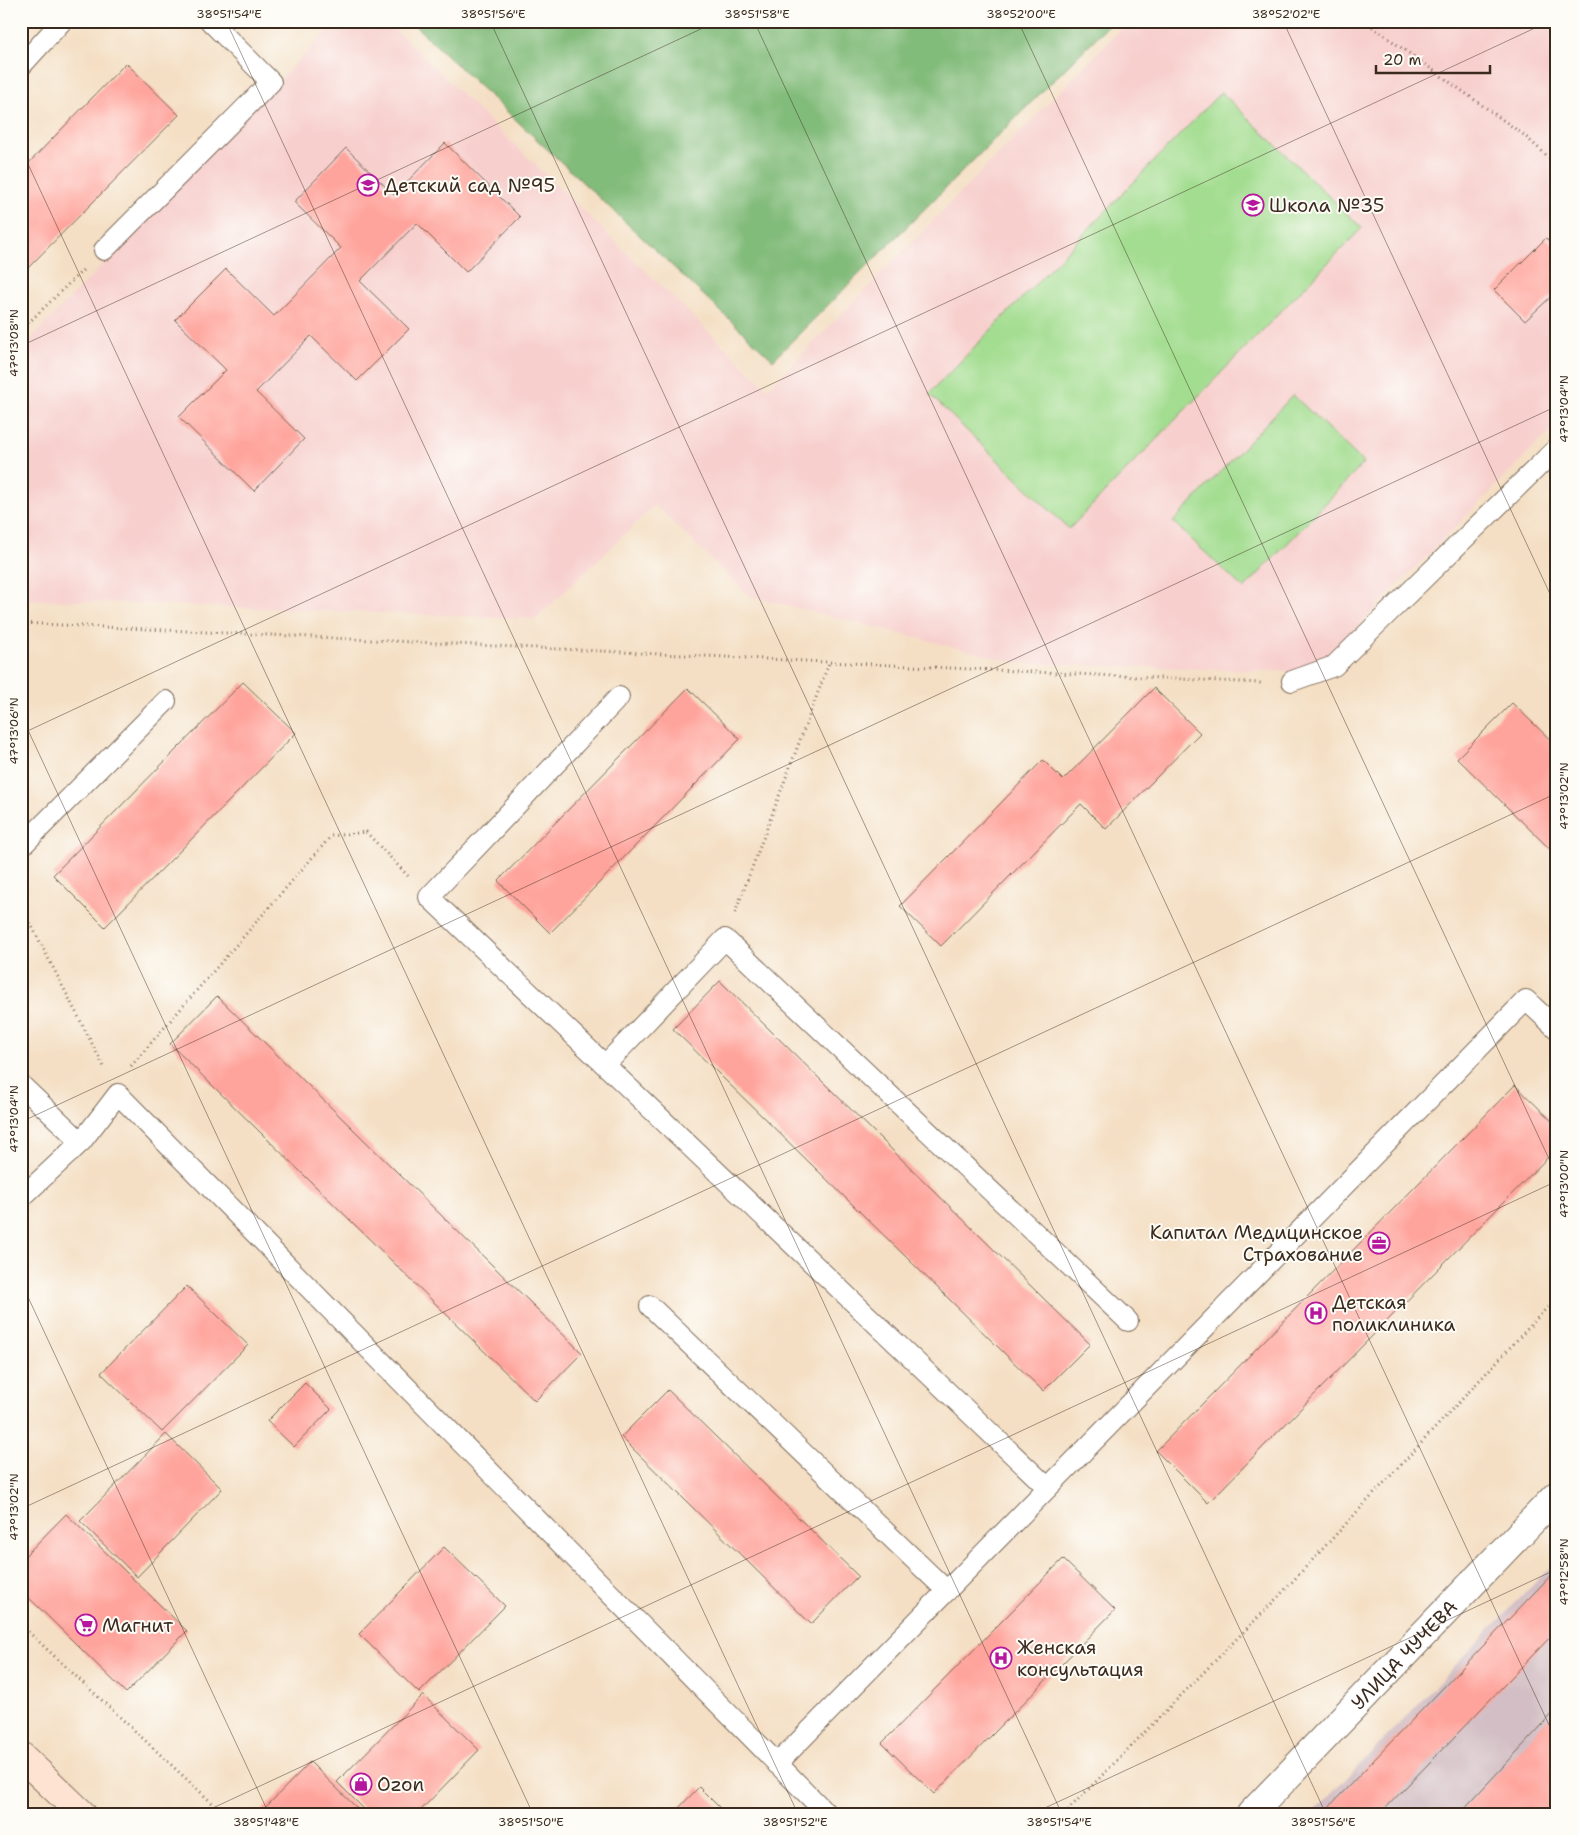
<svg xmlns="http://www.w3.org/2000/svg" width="1578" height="1835" font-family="'Shantell Sans',sans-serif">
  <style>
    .built { fill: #f7d0ce }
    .industrial { fill: #d2bec4 }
    .green { fill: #a3dd90; stroke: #6f8457 }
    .forest { fill: #82bc7a; stroke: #5e734c }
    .building { fill: #fea49c }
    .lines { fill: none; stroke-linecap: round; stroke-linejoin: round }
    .lane-casing { stroke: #7c6958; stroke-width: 22 }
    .street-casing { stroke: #7c6958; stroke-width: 30 }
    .secondary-casing { stroke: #7c6958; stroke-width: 30 }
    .path { stroke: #7c6958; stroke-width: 3; stroke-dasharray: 1 4; stroke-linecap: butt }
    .lane { stroke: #fff; stroke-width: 20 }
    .street { stroke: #fff; stroke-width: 28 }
    .secondary { stroke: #fee3d2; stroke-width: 28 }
    .ticks { fill: none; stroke: #3b2a1e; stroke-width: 1; stroke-opacity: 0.45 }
    .labels { text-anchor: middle; stroke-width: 4; stroke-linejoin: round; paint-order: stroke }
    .poi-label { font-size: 19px; fill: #3b2a1e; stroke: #fdfcf7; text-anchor: start }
    .street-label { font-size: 19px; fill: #3b2a1e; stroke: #fdfcf7 }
    .neatline { fill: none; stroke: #3b2a1e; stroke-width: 2 }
    .ticks-label { font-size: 12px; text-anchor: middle; fill: #3b2a1e }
  </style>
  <rect width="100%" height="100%" fill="#fdfcf7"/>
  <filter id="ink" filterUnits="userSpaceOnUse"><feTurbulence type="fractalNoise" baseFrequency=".02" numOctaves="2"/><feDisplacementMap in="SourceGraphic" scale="10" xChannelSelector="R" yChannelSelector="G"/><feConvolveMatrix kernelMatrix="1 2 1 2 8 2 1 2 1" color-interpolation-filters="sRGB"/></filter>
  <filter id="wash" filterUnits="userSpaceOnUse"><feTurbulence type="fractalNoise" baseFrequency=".0096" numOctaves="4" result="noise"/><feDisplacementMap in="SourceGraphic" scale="20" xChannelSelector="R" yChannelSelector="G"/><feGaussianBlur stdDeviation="1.12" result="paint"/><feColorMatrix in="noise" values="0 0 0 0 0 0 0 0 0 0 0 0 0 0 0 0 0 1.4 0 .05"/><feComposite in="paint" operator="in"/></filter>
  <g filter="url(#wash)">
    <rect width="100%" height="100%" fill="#f4dfc4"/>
    <!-- built -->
    <path class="built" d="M337 21H386L768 389 1129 21H1557V424L1312 672 1018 663 749 596 655 505 536 619 21 599V349Z"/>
    <!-- industrial -->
    <path class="industrial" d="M1557 1560V1814H1312Z"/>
    <!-- green -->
    <path class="green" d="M1221 92 1362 228 1069 529 929 394Z
      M1293 395 1364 463 1244 589 1173 522Z"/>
    <!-- forest -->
    <path class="forest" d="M410 21H1113L773 360Z"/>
    <g id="blocks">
      <!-- building -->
      <path class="building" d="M126 63 179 115 21 275V171Z
        M445 143 520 217 466 272 417 223 360 281 409 329 357 381 311 336 256 392 304 439 254 491 179 417 226 370 175 320 226 269 274 316 341 248 294 202 346 148 394 195Z
        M1546 238 1557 249V291L1525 321 1494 290Z
        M243 682 296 733 105 927 53 875Z
        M688 688 740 739 550 933 498 881Z
        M1154 688 1200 733 1106 829 1081 804 941 946 900 906 1043 760 1063 780Z
        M1512 703 1557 746V856L1457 758Z
        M720 981 1090 1344 1043 1391 673 1029Z
        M217 996 582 1353 535 1401 170 1044Z
        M1515 1085 1557 1126V1148L1208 1503 1156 1451Z
        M187 1286 248 1345 162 1432 101 1373Z
        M305 1383 331 1409 294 1447 267 1421Z
        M668 1390 858 1576 811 1624 621 1437Z
        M166 1434 222 1489 137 1577 80 1521Z
        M66 1514 187 1631 126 1693 21 1590V1560Z
        M444 1547 505 1606 419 1693 359 1634Z
        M1063 1559 1115 1610 934 1794 882 1743Z
        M1557 1569V1630L1380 1814H1322Z
        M423 1695 479 1750 417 1814H369L337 1782Z
        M1557 1709V1814H1459Z
        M310 1762 363 1814H265L262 1811Z
        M699 1787 726 1814H673Z"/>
    </g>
  </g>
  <g filter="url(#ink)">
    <use href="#blocks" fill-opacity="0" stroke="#7c6958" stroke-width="1"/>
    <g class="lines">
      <!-- lane casing -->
      <g class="lane-casing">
        <path id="lane" d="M21 66 62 21
          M104 250 271 82 210 21
          M1292 681 1334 666 1557 448
          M619 697 429 897 1048 1488
          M21 847 166 701
          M605 1065 725 939 1128 1321
          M21 1085 81 1142
          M21 1198 81 1142 118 1094 827 1814
          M650 1306 947 1591
          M777 1764 1526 1000 1557 1029"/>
      </g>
      <!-- street casing -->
      <g class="street-casing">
        <g id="street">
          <path id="s1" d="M1251 1814 1557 1495"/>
        </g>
      </g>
      <!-- secondary casing -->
      <g class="secondary-casing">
        <path id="secondary" d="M21 1756 82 1814"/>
      </g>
      <!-- path -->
      <path class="path" d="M1364 21 1524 135 1557 165
        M21 330 84 269
        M21 623 1262 683
        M21 905 104 1067
        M735 913 829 663
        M131 1066 331 836 366 832 408 876
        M21 1625 224 1814
        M1064 1814 1277 1598 1557 1297"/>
      <!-- lane -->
      <use href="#lane" class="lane"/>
      <!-- street -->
      <use href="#street" class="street"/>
      <!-- secondary -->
      <use href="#secondary" class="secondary"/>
    </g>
  </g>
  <!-- ticks -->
  <path class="ticks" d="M226 21 1062 1814M490 21 1326 1814M754 21 1557 1742M1018 21 1557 1176M1283 21 1557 609M1547 21 1557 43M21 149 798 1814M21 346 718 21M21 715 533 1814M21 734 1550 21M21 1122 1557 406M21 1282 269 1814M21 1509 1557 793M200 1814 1557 1181M1032 1814 1557 1569"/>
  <!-- icons -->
  <defs>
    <g id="school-ring" transform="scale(1.125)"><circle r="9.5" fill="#fdfcf7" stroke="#b5179e" stroke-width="1.5"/><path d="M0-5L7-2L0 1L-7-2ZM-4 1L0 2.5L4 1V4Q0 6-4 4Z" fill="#b5179e"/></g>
    <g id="office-ring" transform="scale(1.125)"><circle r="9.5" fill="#fdfcf7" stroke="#b5179e" stroke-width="1.5"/><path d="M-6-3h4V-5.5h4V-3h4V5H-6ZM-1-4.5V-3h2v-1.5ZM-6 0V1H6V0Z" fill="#b5179e"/></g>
    <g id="hospital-ring" transform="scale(1.125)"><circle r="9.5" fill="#fdfcf7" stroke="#b5179e" stroke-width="1.5"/><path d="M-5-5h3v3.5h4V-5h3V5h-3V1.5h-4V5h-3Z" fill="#b5179e"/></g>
    <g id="supermarket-ring" transform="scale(1.125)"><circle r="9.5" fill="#fdfcf7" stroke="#b5179e" stroke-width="1.5"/><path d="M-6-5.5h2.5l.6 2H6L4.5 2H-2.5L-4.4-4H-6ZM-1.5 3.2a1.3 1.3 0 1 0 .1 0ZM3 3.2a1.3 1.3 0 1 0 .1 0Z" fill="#b5179e"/></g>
    <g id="shop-ring" transform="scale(1.125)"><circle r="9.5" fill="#fdfcf7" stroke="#b5179e" stroke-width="1.5"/><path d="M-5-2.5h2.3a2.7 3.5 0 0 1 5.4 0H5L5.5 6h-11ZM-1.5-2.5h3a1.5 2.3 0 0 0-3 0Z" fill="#b5179e"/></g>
  </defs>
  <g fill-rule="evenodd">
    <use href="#school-ring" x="368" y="185"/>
    <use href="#school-ring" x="1253" y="205"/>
    <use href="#office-ring" x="1379" y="1243"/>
    <use href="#hospital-ring" x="1316" y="1313"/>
    <use href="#supermarket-ring" x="86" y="1625"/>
    <use href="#hospital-ring" x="1001" y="1658"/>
    <use href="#shop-ring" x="361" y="1784"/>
  </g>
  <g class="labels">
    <!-- poi labels -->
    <g class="poi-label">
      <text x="384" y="192">Детский сад №95</text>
      <text x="1269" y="212">Школа №35</text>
      <text x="1363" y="1239" text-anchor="end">Капитал Медицинское<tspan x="1363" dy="22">Страхование</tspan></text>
      <text x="1332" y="1309">Детская<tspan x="1332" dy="22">поликлиника</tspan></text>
      <text x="102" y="1632">Магнит</text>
      <text x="1017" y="1654">Женская<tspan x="1017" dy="22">консультация</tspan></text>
      <text x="377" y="1791">Ozon</text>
    </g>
    <!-- street labels -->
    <g class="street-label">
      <text dy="7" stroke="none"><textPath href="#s1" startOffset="221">УЛИЦА ЧУЧЕВА</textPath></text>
    </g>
  </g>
  <!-- margin -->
  <rect width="1578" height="1835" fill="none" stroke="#fdfcf7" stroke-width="55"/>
  <!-- scale -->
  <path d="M1376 65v8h114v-8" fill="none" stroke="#3b2a1e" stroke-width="2.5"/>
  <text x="1383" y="65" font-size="15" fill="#3b2a1e" stroke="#fdfcf7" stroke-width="4" paint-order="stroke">20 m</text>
  <rect x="28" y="28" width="1522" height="1780" class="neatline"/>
  <g class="ticks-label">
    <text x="229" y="18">38°51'54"E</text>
    <text x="493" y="18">38°51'56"E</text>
    <text x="757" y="18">38°51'58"E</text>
    <text x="1021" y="18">38°52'00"E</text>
    <text x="1286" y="18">38°52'02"E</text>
    <text transform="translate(14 343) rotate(-90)" y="4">47°13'08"N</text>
    <text transform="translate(1564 409) rotate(-90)" y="4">47°13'04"N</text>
    <text transform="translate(14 731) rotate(-90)" y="4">47°13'06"N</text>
    <text transform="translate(1564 796) rotate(-90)" y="4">47°13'02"N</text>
    <text transform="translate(14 1119) rotate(-90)" y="4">47°13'04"N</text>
    <text transform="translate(1564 1184) rotate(-90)" y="4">47°13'00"N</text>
    <text transform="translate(14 1507) rotate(-90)" y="4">47°13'02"N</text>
    <text transform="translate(1564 1572) rotate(-90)" y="4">47°12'58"N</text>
    <text x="266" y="1826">38°51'48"E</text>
    <text x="531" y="1826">38°51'50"E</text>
    <text x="795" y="1826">38°51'52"E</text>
    <text x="1059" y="1826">38°51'54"E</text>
    <text x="1323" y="1826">38°51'56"E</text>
  </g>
</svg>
